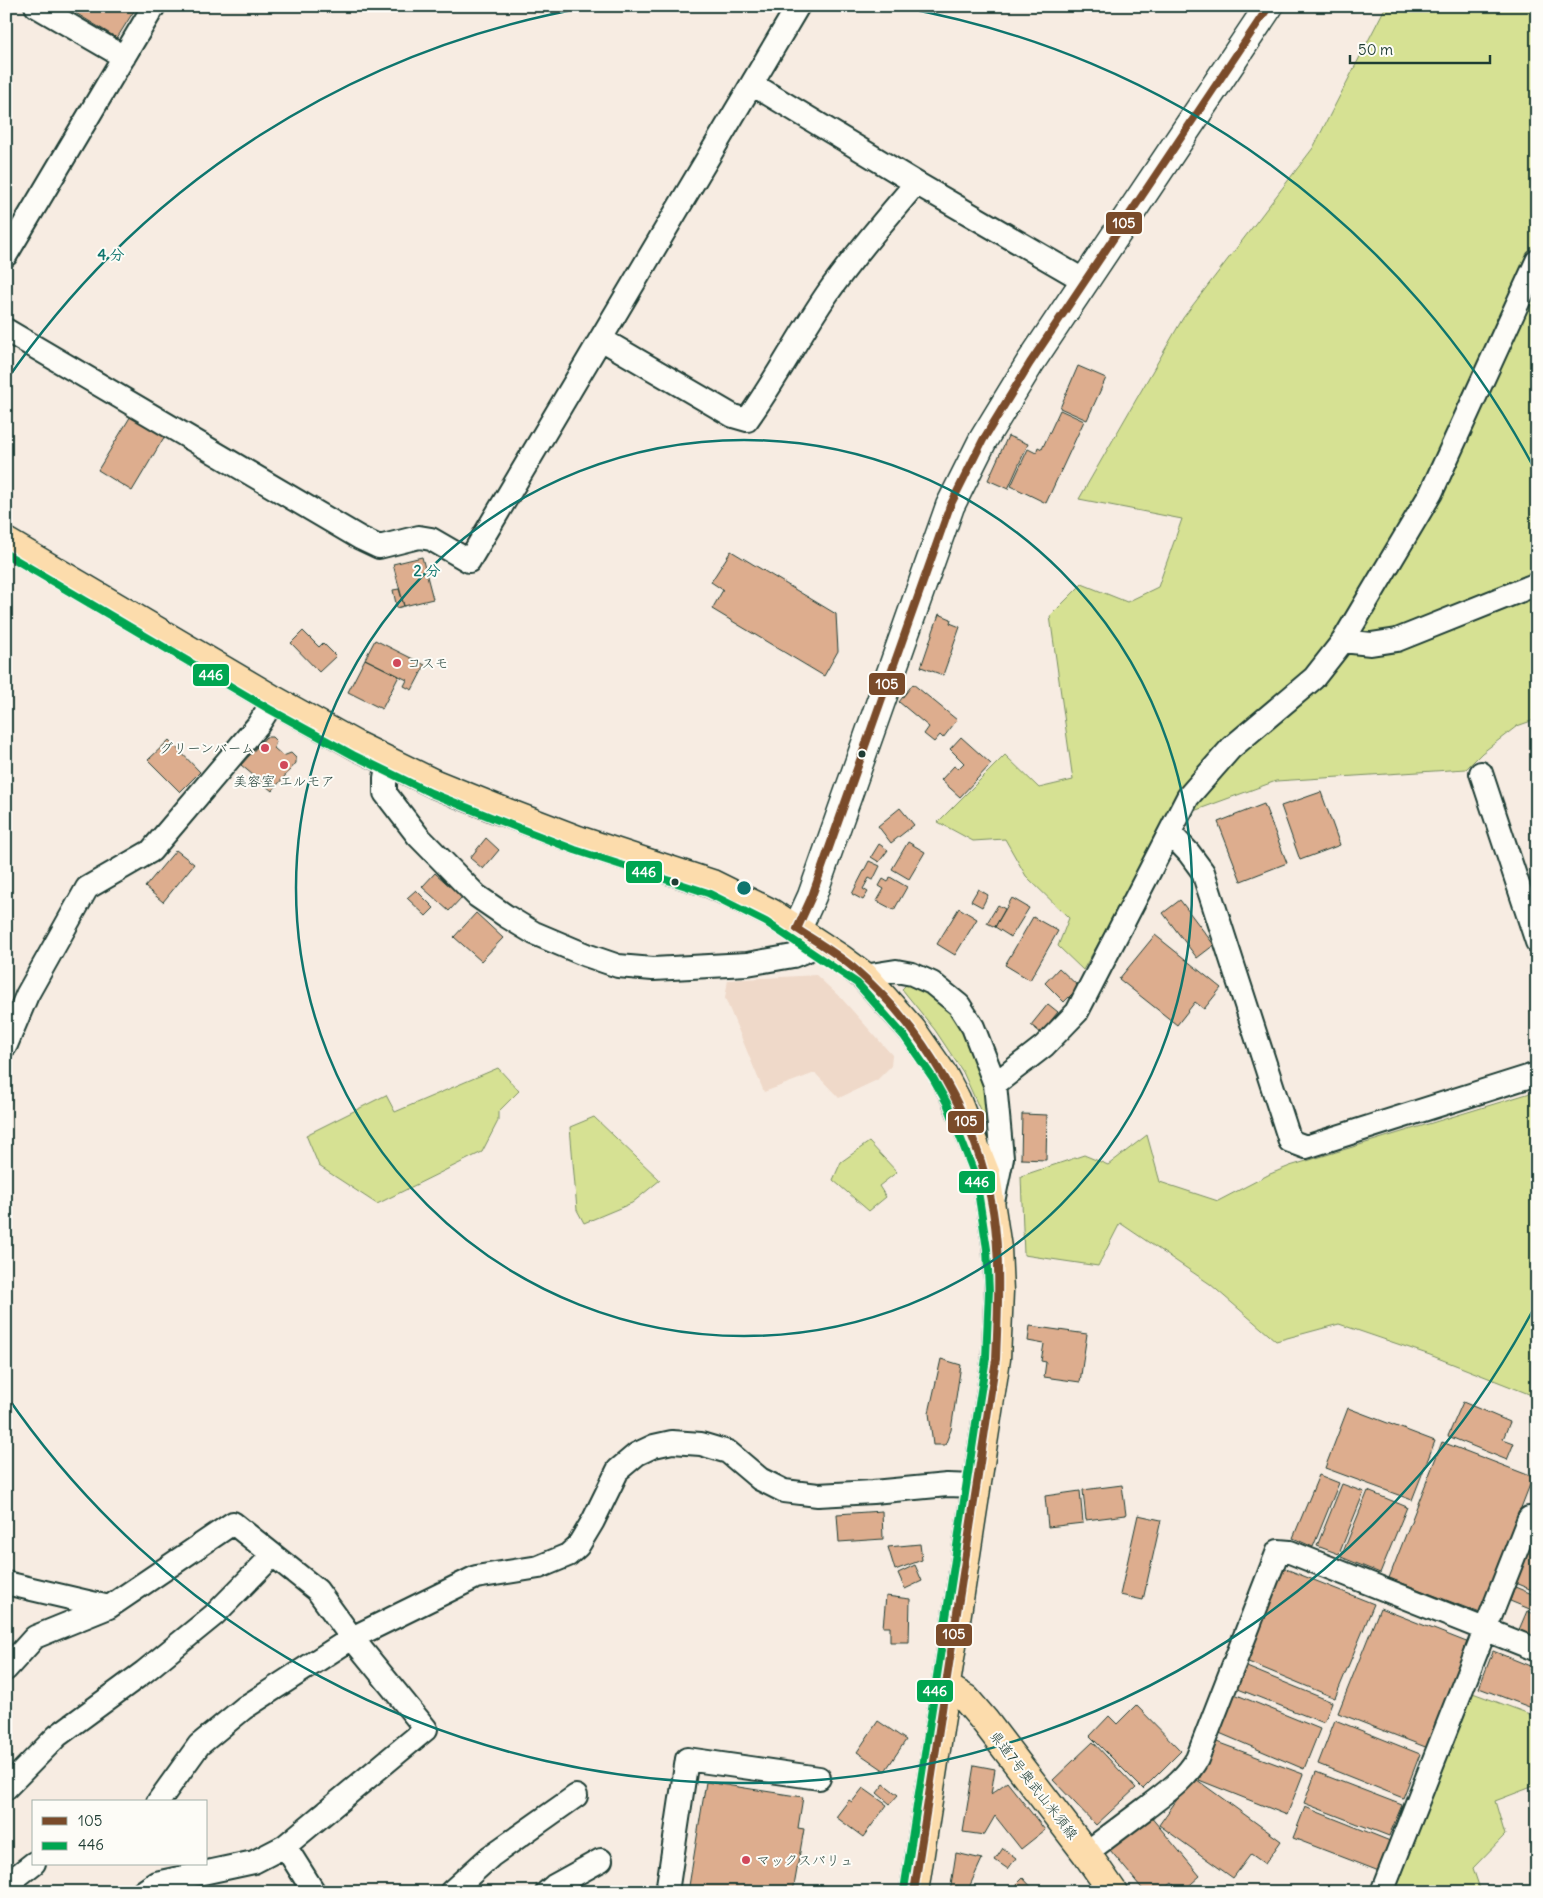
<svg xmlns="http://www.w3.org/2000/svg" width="1543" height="1898" font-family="Delius,'Klee One',sans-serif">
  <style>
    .built { fill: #efd9c9 }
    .green { fill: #d6e193; stroke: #7a8f64 }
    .building { fill: #ddad8e; stroke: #1f3d34 }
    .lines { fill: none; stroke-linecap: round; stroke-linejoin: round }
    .minor-casing { stroke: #1f3d34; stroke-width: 26 }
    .tertiary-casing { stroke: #1f3d34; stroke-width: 31 }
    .primary-casing { stroke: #1f3d34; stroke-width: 31 }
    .minor { stroke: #fdfcf7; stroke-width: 22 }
    .tertiary { stroke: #fdfcf7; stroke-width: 28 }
    .primary { stroke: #fcdcac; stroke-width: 28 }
    .bus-1-casing { stroke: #fdfcf7; stroke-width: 11 }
    .bus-2-casing { stroke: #fdfcf7; stroke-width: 11 }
    .bus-1 { stroke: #7a4b2a; stroke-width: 8 }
    .bus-2 { stroke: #00a651; stroke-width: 8 }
    .ring { fill: none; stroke: #0f766e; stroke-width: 2.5 }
    .poi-dot { fill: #d1495b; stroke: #fdfcf7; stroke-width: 2 }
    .bus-dot { fill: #1f3d34; stroke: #fdfcf7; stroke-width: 2 }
    .labels { text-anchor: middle; stroke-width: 4; stroke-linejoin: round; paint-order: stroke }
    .poi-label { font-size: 14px; fill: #1f3d34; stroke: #fdfcf7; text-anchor: start }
    .street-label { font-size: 14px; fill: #1f3d34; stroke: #fdfcf7 }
    .centre { fill: #0f766e; stroke: #fdfcf7; stroke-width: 2.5 }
    .ring-label { font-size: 15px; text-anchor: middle; font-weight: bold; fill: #0f766e; stroke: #fdfcf7; stroke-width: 4; stroke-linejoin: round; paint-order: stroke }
    .line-badge { stroke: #fdfcf7; stroke-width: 2 }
    .badge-label { font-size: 14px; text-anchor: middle; font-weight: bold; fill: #fff }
  </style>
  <rect width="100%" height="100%" fill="#f7ece2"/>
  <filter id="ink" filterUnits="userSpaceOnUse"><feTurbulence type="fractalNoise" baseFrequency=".02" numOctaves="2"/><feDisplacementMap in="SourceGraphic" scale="10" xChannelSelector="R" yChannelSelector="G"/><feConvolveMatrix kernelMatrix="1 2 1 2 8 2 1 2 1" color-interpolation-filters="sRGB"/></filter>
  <g filter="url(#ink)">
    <!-- built -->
    <path class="built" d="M816 975 842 999 892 1055 891 1066 877 1080 839 1098 815 1073 764 1092 725 998 728 980Z"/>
    <!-- green -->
    <path class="green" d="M1386 6H1537V719L1517 726 1482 753 1466 769 1276 781 1169 820 1083 970 1058 946 1069 918 1026 876 1005 839 973 841 938 822 1005 755 1039 788 1073 780 1050 616 1082 584 1127 602 1158 587 1182 519 1079 499 1183 318 1313 148Z
      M909 982C917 984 922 989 929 994 938 1001 947 1008 954 1018 975 1047 988 1096 990 1132L963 1072 935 1030 902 989Z
      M498 1068 519 1091 498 1112V1121L482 1152 377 1204 319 1166 306 1135 386 1095 395 1112Z
      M1537 1091V1407L1529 1394 1430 1355 1339 1324 1276 1341 1210 1284 1120 1223 1098 1266 1024 1255 1021 1176 1084 1155 1108 1165 1147 1135 1160 1182 1218 1201 1270 1174 1290 1166Z
      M594 1117 660 1180 632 1203 584 1223 577 1210 570 1127Z
      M869 1142 897 1172 879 1186 886 1197 869 1211 833 1180 841 1162Z
      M1470 1692 1535 1716 1537 1785 1495 1801 1505 1835 1473 1868 1481 1892H1390Z"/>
    <!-- building -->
    <path class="building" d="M64 6H137L117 38Z
      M1078 366 1106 378 1087 420 1060 408Z
      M1060 410 1084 421 1046 503 1011 486 1028 449 1036 453 1038 447 1042 449Z
      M132 414 166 434 132 491 98 470Z
      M1008 436 1028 444 1008 489 988 480Z
      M731 551 836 614 838 651 824 676 712 609 723 590 711 582Z
      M422 557 433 599 404 606 393 564Z
      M399 589 404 606 397 608 393 590Z
      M939 614 951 619 950 623 960 627 943 675 921 667Z
      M303 631 319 647 323 643 336 656 319 672 291 643Z
      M375 640 425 665 412 690 404 686 407 680 365 659Z
      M365 659 399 676 382 709 348 692Z
      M913 684 957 720 943 738 940 735 934 742 924 734 929 727 899 702Z
      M266 737H272L276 741 274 748 283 756 291 753 296 758V763L272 791 241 765Z
      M961 737 991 764 960 797 941 780 954 766 958 769 964 763 950 749Z
      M169 740 200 772 180 792 148 760Z
      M1321 792 1340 845 1300 860 1281 806Z
      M1264 804 1287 863 1241 881 1218 822Z
      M900 808 914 825 891 843 878 826Z
      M486 838 499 850 483 869 470 858Z
      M908 842 925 852 909 879 892 869Z
      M879 844 888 850 879 862 871 857Z
      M176 850 194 864 163 902 145 887Z
      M869 861 880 866 873 880 869 878 863 889 868 892 863 900 852 894Z
      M435 873 462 897 449 911 422 887Z
      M890 877 907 887 894 910 877 901 884 889 879 886 883 879 888 882Z
      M978 889 988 895 982 907 971 901Z
      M416 890 434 908 426 916 407 898Z
      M1012 898 1029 908 1011 937 995 927Z
      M1180 900 1214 945 1197 958 1163 913Z
      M998 905 1005 909 995 927 987 923Z
      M959 908 977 919 955 955 937 944Z
      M476 913 503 938 481 961 454 937Z
      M1033 917 1058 931 1030 980 1005 965Z
      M1155 935 1221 988 1204 1009 1195 1002 1177 1025 1119 979Z
      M1059 968 1079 987 1064 1002 1045 983Z
      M1048 1004 1058 1012 1041 1033 1031 1025Z
      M1022 1114 1047 1115 1046 1160 1021 1159Z
      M1030 1326 1087 1334 1080 1382 1044 1377 1046 1362 1041 1361 1044 1344 1028 1341Z
      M941 1359 961 1365 951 1430 945 1445H933L929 1413Z
      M1463 1402 1510 1422 1503 1439 1514 1443 1507 1460 1448 1436Z
      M1348 1408 1435 1441 1412 1500 1325 1468Z
      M1442 1442 1533 1477 1480 1613 1389 1578Z
      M1319 1475 1339 1483 1313 1547 1293 1538Z
      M1342 1484 1364 1492 1339 1554 1317 1546Z
      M1122 1485 1126 1515 1086 1520 1083 1490Z
      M1080 1491 1083 1523 1048 1527 1045 1496Z
      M1368 1491 1407 1507 1380 1573 1341 1557Z
      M882 1511 883 1539 839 1542 837 1514Z
      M1138 1515 1161 1520 1143 1600 1120 1595Z
      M1536 1533H1537V1592L1515 1583Z
      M920 1544 922 1560 895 1570 888 1547Z
      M915 1565 922 1581 905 1589 898 1573Z
      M1281 1567 1374 1604 1335 1698 1246 1661Z
      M1515 1587 1537 1596V1612L1510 1601Z
      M886 1596 910 1599 909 1642H890V1627H883Z
      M1380 1608 1469 1643 1428 1748 1338 1713Z
      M1527 1611 1537 1615V1639L1518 1632Z
      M1493 1651 1530 1666 1529 1670 1536 1673 1532 1684 1535 1686 1529 1699 1534 1703 1532 1708 1479 1688Z
      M1242 1665 1332 1702 1324 1723 1233 1687Z
      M1232 1693 1320 1729 1304 1769 1217 1732Z
      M1136 1705 1181 1751 1143 1789 1090 1736 1109 1716 1117 1724Z
      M1335 1720 1420 1754 1403 1798 1318 1764Z
      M878 1721 906 1740 885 1771 857 1752Z
      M1214 1741 1303 1774 1287 1815 1199 1780Z
      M1093 1742 1136 1788 1096 1825 1053 1780Z
      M974 1765 995 1769 991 1794 1007 1782 1045 1830 1021 1849 995 1816 984 1835 963 1832Z
      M1316 1772 1402 1805 1389 1836 1304 1803Z
      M1193 1777 1281 1841 1265 1864 1251 1854 1233 1878 1159 1825Z
      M706 1782 803 1797 798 1828 804 1829 793 1892H688Z
      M884 1784 898 1795 890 1804 877 1793Z
      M863 1788 887 1805 863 1837 836 1817 849 1800 852 1802Z
      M1305 1807 1390 1841 1379 1871 1293 1838Z
      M1150 1816 1200 1876 1182 1892H1180L1172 1883 1161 1892H1145L1110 1850Z
      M1003 1848 1016 1858 1008 1869 995 1860Z
      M956 1853 982 1859 967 1892H950Z
      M1023 1878 1036 1892H1009Z"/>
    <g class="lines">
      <!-- minor casing -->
      <g class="minor-casing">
        <path id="minor" d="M36 6 124 57
          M752 84 916 183 1085 281
          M6 255 154 6
          M6 330 360 538 379 547 419 537 431 539 469 561 798 6
          M601 339 733 416 747 420C776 380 799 335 827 294 854 255 886 219 916 183
          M1343 641 1371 644 1397 640 1537 584
          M388 761 385 778V793L418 836 477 896 506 916 534 933 586 955 618 966 653 969 747 964 793 956 820 945
          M1481 773 1537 942
          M1170 833 1189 853 1203 872 1290 1141 1306 1147 1537 1074
          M864 976 896 971 912 974 932 983 959 1005 973 1027 995 1084 1002 1158 993 1202
          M6 1045 27 995 87 888 151 851 258 725 274 700
          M995 1084 1044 1046 1077 1012 1188 797 1231 748 1314 678 1343 641 1431 493 1537 261
          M6 1583 109 1607
          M6 1669 35 1637 109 1607 233 1523 317 1590 352 1638 426 1729 285 1846 254 1862 156 1883 143 1892
          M6 1788 57 1736 144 1672 214 1615 273 1555
          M158 1802 199 1745 244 1708 352 1638 476 1577 539 1567 568 1555 578 1546 593 1521 618 1470 637 1454 654 1446 672 1442 701 1444 728 1452 760 1479 784 1491 818 1495 873 1492 947 1485 976 1486
          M285 1846 314 1892
          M1086 1853C1106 1838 1126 1823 1146 1808 1165 1793 1185 1780 1197 1759L1278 1551 1290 1552 1537 1650
          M6 1885 34 1863
          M451 1892 491 1856 576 1796
          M547 1892 554 1886 601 1860
          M667 1892 687 1759 819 1778
          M1382 1892 1529 1518"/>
      </g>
      <!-- tertiary casing -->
      <g class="tertiary-casing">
        <path id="tertiary" d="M797 929 812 896 950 506 983 440 1030 363 1269 6"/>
      </g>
      <!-- primary casing -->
      <g class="primary-casing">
        <path id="primary" d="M6 542 274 700 357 746 435 784 497 809 578 840 712 884 771 913 841 959 864 976 912 1030 942 1073 956 1099 986 1175 997 1248 999 1291 996 1359 914 1892
          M946 1687 966 1699 984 1720 1086 1853 1113 1892"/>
      </g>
      <!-- minor -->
      <use href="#minor" class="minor"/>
      <!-- tertiary -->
      <use href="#tertiary" class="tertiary"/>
      <!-- primary -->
      <use href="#primary" class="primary"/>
      <!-- bus-1 casing -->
      <g class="bus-1-casing">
        <path id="bus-1" d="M797 929 812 896 950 506 983 440 1030 363 1269 6
          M797 929C817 942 838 954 856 970 925 1029 978 1122 993 1211 1001 1260 998 1309 996 1359L914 1892"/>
      </g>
      <!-- bus-2 casing -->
      <g class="bus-2-casing">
        <path id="bus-2" d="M6 554 269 709 353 755 431 793 493 818 575 850 708 893 766 922 857 983 904 1036 933 1078 947 1103 976 1178 987 1249 989 1291 986 1358 904 1890"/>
      </g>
      <!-- bus-1 -->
      <use href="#bus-1" class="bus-1"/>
      <!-- bus-2 -->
      <use href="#bus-2" class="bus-2"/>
    </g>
  </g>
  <!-- distance rings -->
  <g class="ring">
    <circle cx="744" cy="888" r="448"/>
    <path d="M1534 1308A895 895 0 0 1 6 1395M6 381A895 895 0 0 1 589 7M899 7A895 895 0 0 1 1534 468"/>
  </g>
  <!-- markers -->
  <g class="poi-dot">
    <circle cx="397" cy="663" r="5"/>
    <circle cx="265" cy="748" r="5"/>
    <circle cx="284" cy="765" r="5"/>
    <circle cx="746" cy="1860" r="5"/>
  </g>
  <g class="bus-dot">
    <circle cx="862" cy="754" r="4.5"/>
    <circle cx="675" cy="882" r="4.5"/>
  </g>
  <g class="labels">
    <!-- poi labels -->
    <g class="poi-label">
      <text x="407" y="668">コスモ</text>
      <text x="255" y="753" text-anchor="end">グリーンバーム</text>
      <text x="284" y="786" text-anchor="middle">美容室 エルモア</text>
      <text x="756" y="1865">マックスバリュ</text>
    </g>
    <!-- street labels -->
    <g class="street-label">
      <text transform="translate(1034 1785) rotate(52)" y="5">県道7号奥武山米須線</text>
    </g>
  </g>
  <circle cx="744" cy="888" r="8" class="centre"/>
  <g class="ring-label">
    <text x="111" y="260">4 分</text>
    <text x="427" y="576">2 分</text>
  </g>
  <g class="line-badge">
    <rect x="1105" y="211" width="38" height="24" rx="5" fill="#7a4b2a"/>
    <rect x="192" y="663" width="38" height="24" rx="5" fill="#00a651"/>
    <rect x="868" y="672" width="38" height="24" rx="5" fill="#7a4b2a"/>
    <rect x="625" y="860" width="38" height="24" rx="5" fill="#00a651"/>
    <rect x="947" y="1110" width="38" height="24" rx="5" fill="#7a4b2a"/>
    <rect x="958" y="1170" width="38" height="24" rx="5" fill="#00a651"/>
    <rect x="935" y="1623" width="38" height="24" rx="5" fill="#7a4b2a"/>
    <rect x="916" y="1679" width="38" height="24" rx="5" fill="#00a651"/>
  </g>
  <g class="badge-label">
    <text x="1124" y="228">105</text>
    <text x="211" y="680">446</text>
    <text x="887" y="689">105</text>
    <text x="644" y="877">446</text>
    <text x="966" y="1126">105</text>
    <text x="977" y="1187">446</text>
    <text x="954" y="1639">105</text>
    <text x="935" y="1696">446</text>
  </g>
  <!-- margin -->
  <rect width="1543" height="1898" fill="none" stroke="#fdfcf7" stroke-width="25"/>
  <rect x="12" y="12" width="1518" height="1873" fill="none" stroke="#1f3d34" stroke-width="2" filter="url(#ink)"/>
  <!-- legend -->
  <rect x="32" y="1800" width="175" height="65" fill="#fdfcf7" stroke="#a4b0a9"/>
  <rect x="42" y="1817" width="25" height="8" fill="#7a4b2a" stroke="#a4b0a9"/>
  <text x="78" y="1826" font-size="15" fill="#1f3d34">105</text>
  <rect x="42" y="1842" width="25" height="8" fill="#00a651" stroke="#a4b0a9"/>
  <text x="78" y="1850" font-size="15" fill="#1f3d34">446</text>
  <!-- scale -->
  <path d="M1350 55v8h140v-8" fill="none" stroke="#1f3d34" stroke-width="2.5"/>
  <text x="1358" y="55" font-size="15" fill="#1f3d34" stroke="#fdfcf7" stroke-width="4" paint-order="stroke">50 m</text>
</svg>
